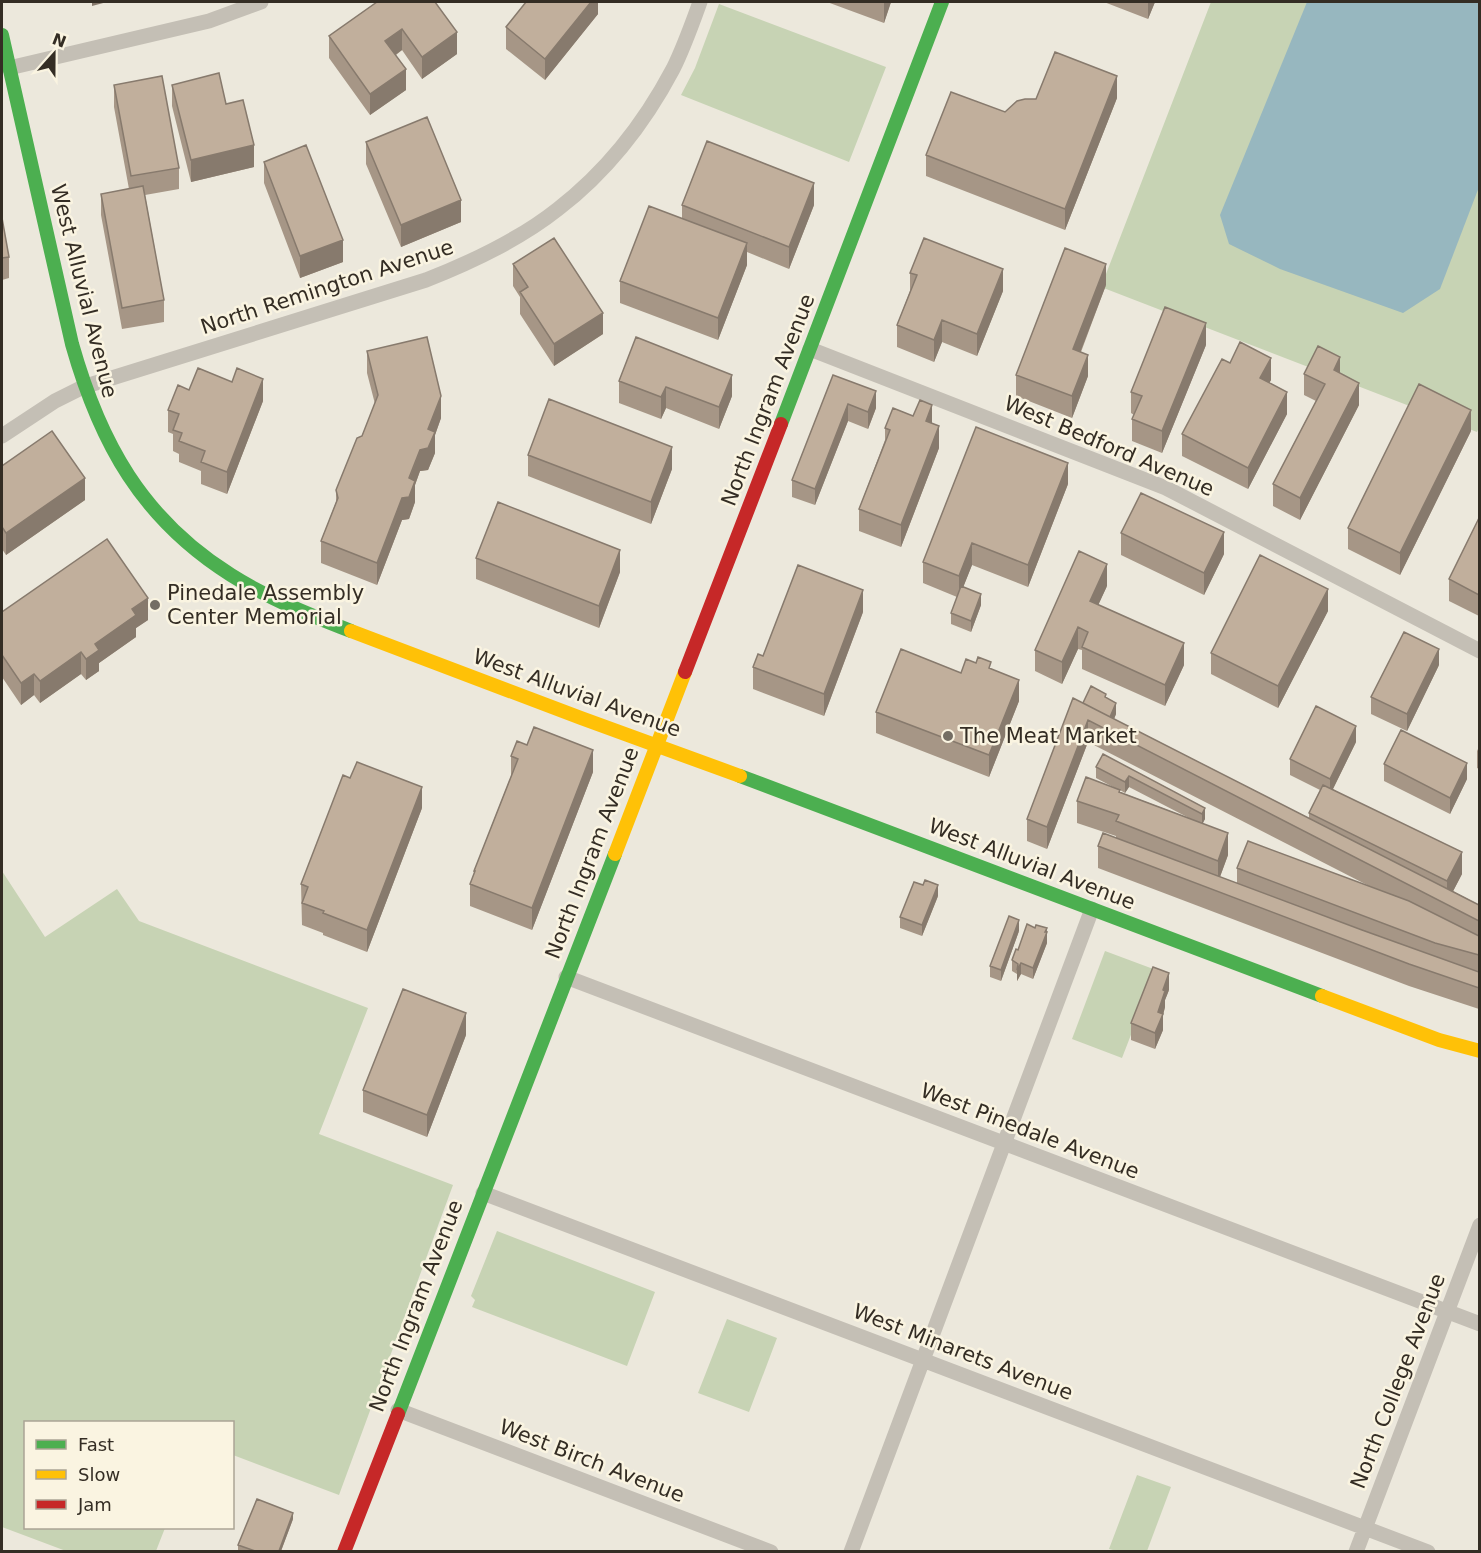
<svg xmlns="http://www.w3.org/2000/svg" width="1481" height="1553" font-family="'DejaVu Sans',sans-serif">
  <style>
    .green { fill: #c7d3b4 }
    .water { fill: #97b7bf }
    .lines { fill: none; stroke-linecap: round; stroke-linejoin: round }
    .street { stroke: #c4bfb5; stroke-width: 15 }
    .fast { stroke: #4caf50; stroke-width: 14 }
    .slow { stroke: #ffc107; stroke-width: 14 }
    .jam { stroke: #c62828; stroke-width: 14 }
    .wall { fill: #a69686; fill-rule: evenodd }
    .shaded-wall { fill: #877a6d }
    .building { fill: #c1af9c; stroke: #877a6d; stroke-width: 1.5 }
    .poi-dot { fill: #746e64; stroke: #faf4e1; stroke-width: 2 }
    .labels { text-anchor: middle; stroke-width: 5; stroke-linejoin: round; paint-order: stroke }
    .street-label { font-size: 21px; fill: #342d24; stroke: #faf4e1 }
    .poi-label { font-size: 21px; fill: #342d24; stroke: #faf4e1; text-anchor: start }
  </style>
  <rect width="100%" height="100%" fill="#ece8dc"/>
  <!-- green -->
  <path class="green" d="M1211 2H1479L1480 425 1477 432 1101 287Z
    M719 4 886 67 849 162 681 95 695 68Z
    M2 871 45 937 117 889 139 921 368 1008 319 1134 453 1185 339 1495 233 1455 232 1422H26V1528H165L156 1551H66L2 1527Z
    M1105 951 1156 970 1122 1058 1072 1039Z
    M497 1231 655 1292 627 1366 472 1307 475 1300 471 1296Z
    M727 1319 777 1338 749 1412 698 1393Z
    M1137 1475 1171 1487 1147 1551H1117L1109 1549Z"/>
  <!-- water -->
  <path class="water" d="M1307 2H1479V187L1440 289 1403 313 1280 269 1229 244 1220 215Z"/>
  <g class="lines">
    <!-- street -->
    <path class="street" d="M9 68 209 21 261 2
      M810 349 1166 488 1480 651
      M2 436 55 401 83 387 426 280C472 262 519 240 558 209 606 172 645 122 673 69 684 47 692 24 700 2
      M566 977 1480 1324
      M483 1193 1428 1552
      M398 1410 771 1552
      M851 1552 1092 909
      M1356 1552 1480 1225"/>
    <!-- fast -->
    <path class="fast" d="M2 35 72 344C100 443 142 519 231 575 269 599 310 615 351 631
      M781 424 942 2
      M740 776 1322 996
      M398 1414 615 854"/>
    <!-- slow -->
    <path class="slow" d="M351 631 581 718 740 776
      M615 854 685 672
      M1322 996 1439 1040 1480 1051"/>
    <!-- jam -->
    <path class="jam" d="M685 672 781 424
      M344 1552 398 1414"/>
  </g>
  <!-- wall -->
  <path class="wall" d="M377 2 457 54 422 79 402 50 396 55 406 90 370 115 329 58V36Z
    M598 2V14L545 80 506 49V27Z
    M827 2H891L884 23Z
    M1104 2H1155L1148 19Z
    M114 85 179 168V189L145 195 164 300V322L122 329 101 215V194L129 189 114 107Z
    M172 85 226 104 254 167 191 182 172 106Z
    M1117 98 1065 230 926 176V155L1005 112 1036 99Z
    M366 142 461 222 401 247 366 164Z
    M264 162 343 262 300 278 264 183Z
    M682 205H814L789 269 747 252V265L718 340 620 303V281L682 218Z
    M2 218 9 257V278L2 280Z
    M513 264 603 334 554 366 520 314V297L513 286Z
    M910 273 1003 291 977 356 942 342 934 362 897 347V325L910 291Z
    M1106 285 1081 352 1088 376 1072 418 1016 396V375Z
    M636 337 732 396 719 429 666 408 661 419 619 403V381Z
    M1206 345 1162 453 1132 441V419L1134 415 1131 413V392Z
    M367 351 441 418 435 435V453L428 470 420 471 415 485V502L409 519 402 520 377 585 321 563V541L336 502V490L362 436 375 404 367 373Z
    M1230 363 1271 380 1269 383 1287 414 1248 489 1182 456V434Z
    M1340 373 1359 405 1300 520 1273 506V484L1316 401 1304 395V374Z
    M833 375 876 408 868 429 848 421 815 505 792 497V480Z
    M189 390 263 401 227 494 201 484V471L179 462V454L173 451V434L168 432V410Z
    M913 416 932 424 939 448 901 547 859 531V509L885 440V428Z
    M1471 431 1400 575 1348 549V528Z
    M528 455 672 469 651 524 528 476Z
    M2 466 85 500 6 555 2 549Z
    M1068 484 1028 587 972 565 963 587 981 605 971 632 951 624V613L957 597 923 583V562Z
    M1479 518V616L1449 601V579Z
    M1121 533 1224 554 1204 595 1121 555Z
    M476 558 620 572 599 628 476 579Z
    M1107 586 1098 605 1184 665 1165 706 1082 669V650L1078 649 1062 684 1035 671V650Z
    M1328 611 1278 708 1211 674V653Z
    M2 612 148 620 136 628V637L99 663V671L86 680 81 674 40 703 34 695 21 705 2 677Z
    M863 612 824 716 753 689V667L763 656Z
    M1439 665 1407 731 1371 714V697Z
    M991 669 1019 701 989 777 876 733V712L961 673Z
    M1106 698 1116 714 1114 719 1309 818V813L1320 790 1290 775V759L1356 742 1333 789 1462 874 1453 891 1479 905V1009L1409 986 1098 868V846L1116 838V836L1077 823V801L1115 788 1096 778V767L1103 754 1205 808V819L1202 823 1228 855 1220 877 1237 883V868L1371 887 1088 742 1047 849 1027 841V819L1083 703ZM1129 787 1189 818 1120 792V790L1125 793Z
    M527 745 593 772 532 930 470 906V884L474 874V871L511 776V756Z
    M1479 747V769L1477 768V751Z
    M1384 764 1467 779 1450 814 1384 781Z
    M422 808 367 952 323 935V933L302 925 301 884Z
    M938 896 922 936 900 928V917Z
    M1019 931 1001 981 990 977V966Z
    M1047 932V943L1033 979 1021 974 1017 981V974L1012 971V960Z
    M1169 990 1165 1000V1007L1163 1015V1030L1155 1049 1131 1040V1023Z
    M466 1035 427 1137 363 1112V1090Z
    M293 1519 281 1551H238V1545Z"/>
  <!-- shaded-wall -->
  <path class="shaded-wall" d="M92 2H107L92 6Z
    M591 2H598V14L545 80V59Z
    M884 2H891L884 23Z
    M1148 2H1155L1148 19Z
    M402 29V50L385 62V41Z
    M457 32V54L422 79V57Z
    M406 69V90L370 115V94Z
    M1117 76V98L1065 230V209Z
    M254 145V167L191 182V160Z
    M814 183V205L789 269V247Z
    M461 200V222L401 247V225Z
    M343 240V262L300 278V256Z
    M747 243V265L718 340V318Z
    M1106 264V285L1073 371V349Z
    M1003 269V291L977 356V334Z
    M603 313V334L554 366V344Z
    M942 320V342L934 362V340Z
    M1206 323V345L1162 453V431Z
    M1088 355V376L1072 418V396Z
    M1340 357V379L1334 370Z
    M1271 358V380L1260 400V378Z
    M732 375V396L719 429V407Z
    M263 379V401L227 494V472Z
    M1359 383V405L1300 520V498Z
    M666 387V408L661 419V397Z
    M876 391V408L868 429V412Z
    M1287 392V414L1248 489V468Z
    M441 396V418L435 435V453L428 470 420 471 415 485V502L409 519 402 520 377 585V563Z
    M848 404V421L815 505V489Z
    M932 405V427L926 421Z
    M1471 410V431L1400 575V553Z
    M939 426V448L901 547V525Z
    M672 447V469L651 524V502Z
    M1068 463V484L1028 587V565Z
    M85 478V500L6 555V533Z
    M1224 532V554L1204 595V573Z
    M972 543V565L959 598V576Z
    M620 550V572L599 628V606Z
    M1107 564V586L1090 623V601Z
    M1328 589V611L1278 708V686Z
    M863 590V612L824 716V694Z
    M981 594V605L971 632V621Z
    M148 598V620L136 628V637L99 663V671L86 680V659L95 644 132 609Z
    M1078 627V649L1062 684V662Z
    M1184 643V665L1165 706V685Z
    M1439 649V665L1407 731V714Z
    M81 652V674L40 703V681Z
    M34 674V695L21 705V683Z
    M1019 680V701L989 777V755Z
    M1116 703V714L1109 731V720Z
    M1088 720V742L1047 849V827Z
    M1356 726V742L1330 795V779Z
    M593 750V772L532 930V908Z
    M1467 763V779L1450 814V798Z
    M1129 776V787L1125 793V782Z
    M422 787V808L367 952V930Z
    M1205 808V819L1202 825V814Z
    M1228 833V855L1218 882V861Z
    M1462 852V874L1447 903V881Z
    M938 885V896L922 936V925Z
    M1019 920V931L1001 981V970Z
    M1047 928V943L1033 979V968Z
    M1021 963V974L1017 981V970Z
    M1169 973V990L1165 1000V1007L1163 1015V1030L1155 1049V1033L1158 1012 1163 990Z
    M466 1013V1035L427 1137V1115Z
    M293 1513V1519L281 1551H279Z"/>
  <!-- building -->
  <path class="building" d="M377 2H435L457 32 422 57 402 29 385 41 406 69 370 94 329 36Z
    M526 2H591L545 59 506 27Z
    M1055 52 1117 76 1065 209 926 155 951 92 1005 112 1017 101 1025 99H1036Z
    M219 73 226 104 243 100 254 145 191 160 172 85Z
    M162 76 179 168 131 176 114 85Z
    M427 117 461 200 401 225 366 142Z
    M707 141 814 183 789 247 682 205Z
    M306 145 343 240 300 256 264 162Z
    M143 186 164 300 122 308 101 194Z
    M649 206 747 243 718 318 620 281Z
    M2 218 9 257 2 258Z
    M554 238 603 313 554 344 520 292 528 287 513 264Z
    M924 238 1003 269 977 334 942 320 934 340 897 325 917 275 910 273Z
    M1065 248 1106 264 1073 349 1088 355 1072 396 1016 375Z
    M1165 307 1206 323 1162 431 1132 419 1142 396 1131 392Z
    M427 337 441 396 428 429 435 432 428 448 420 450 409 478 415 481 409 497 402 498 377 563 321 541 338 498 336 490 357 438 362 436 378 395 367 351Z
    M636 337 732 375 719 407 666 387 661 397 619 381Z
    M1240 342 1271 358 1260 378 1287 392 1248 468 1182 434 1222 359 1230 363Z
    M1318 346 1340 357 1334 370 1359 383 1300 498 1273 484 1325 384 1304 374Z
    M198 368 232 382 237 368 263 379 227 472 201 462 205 451 179 441 182 433 173 430 179 414 168 410 178 385 189 390Z
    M833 375 876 391 868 412 848 404 815 489 792 480Z
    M1419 384 1471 410 1400 553 1348 528Z
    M549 399 672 447 651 502 528 455Z
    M920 400 932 405 926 421 939 426 901 525 859 509 890 430 885 428 893 408 913 416Z
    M976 427 1068 463 1028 565 972 543 959 576 923 562Z
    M52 431 85 478 6 533 2 527V466Z
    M1141 493 1224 532 1204 573 1121 533Z
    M498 502 620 550 599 606 476 558Z
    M1479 518V595L1449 579Z
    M107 539 148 598 132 609 136 615 95 644 99 650 86 659 81 652 40 681 34 674 21 683 2 655V612Z
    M1079 551 1107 564 1090 601 1184 643 1165 685 1082 647 1088 632 1078 627 1062 662 1035 650Z
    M1260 555 1328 589 1278 686 1211 653Z
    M798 565 863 590 824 694 753 667 758 654 763 656Z
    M961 586 981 594 971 621 951 613Z
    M1404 632 1439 649 1407 714 1371 697Z
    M901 649 961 673 966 659 976 663 978 657 991 662 989 668 1019 680 989 755 876 712Z
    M1091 686 1106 694 1105 697 1116 703 1110 717 1083 703Z
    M1073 698 1479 905V921L1088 720 1047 827 1027 819Z
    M1316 706 1356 726 1330 779 1290 759Z
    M534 727 593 750 532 908 470 884 475 871H474L518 759 511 756 517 741 527 745Z
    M1401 730 1467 763 1450 798 1384 764Z
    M1103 754 1205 808 1202 814 1129 776 1125 782 1096 767Z
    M357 762 422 787 367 930 323 913 324 911 302 903 308 887 301 884 343 775 350 778Z
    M1086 777 1120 790 1119 792 1228 833 1218 861 1116 821 1119 815 1077 801Z
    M1323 785 1462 852 1447 881 1309 813Z
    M1103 833 1362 930 1479 972V988L1409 964 1098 846Z
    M1248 841 1409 901 1479 936V955L1435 943 1237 868Z
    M925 880 938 885 922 925 900 917 914 882 923 885Z
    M1009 916 1019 920 1001 970 990 966Z
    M1027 924 1035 928 1036 925 1047 928 1045 932H1047L1033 968 1021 963 1017 970 1018 964 1012 960 1016 949 1018 950Z
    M1153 967 1169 973 1163 990 1165 991 1158 1012 1163 1014 1155 1033 1131 1023Z
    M403 989 466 1013 427 1115 363 1090Z
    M257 1499 293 1513 279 1551H255L238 1545Z"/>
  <!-- markers -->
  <g class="poi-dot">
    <circle cx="155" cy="605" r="6"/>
    <circle cx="948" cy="736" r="6"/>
  </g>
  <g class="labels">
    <!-- street labels -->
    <g class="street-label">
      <text transform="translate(327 287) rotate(-18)" y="7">North Remington Avenue</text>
      <text transform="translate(84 291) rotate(76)" y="7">West Alluvial Avenue</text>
      <text transform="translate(768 400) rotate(-69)" y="7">North Ingram Avenue</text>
      <text transform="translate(1109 446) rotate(23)" y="7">West Bedford Avenue</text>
      <text transform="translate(577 693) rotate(20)" y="7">West Alluvial Avenue</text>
      <text transform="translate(592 853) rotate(-69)" y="7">North Ingram Avenue</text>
      <text transform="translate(1032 864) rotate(21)" y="7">West Alluvial Avenue</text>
      <text transform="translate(1030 1131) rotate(21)" y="7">West Pinedale Avenue</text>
      <text transform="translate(416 1306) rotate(-69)" y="7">North Ingram Avenue</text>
      <text transform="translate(963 1352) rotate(21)" y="7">West Minarets Avenue</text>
      <text transform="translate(1398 1381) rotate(-69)" y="7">North College Avenue</text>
      <text transform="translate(592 1461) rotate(21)" y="7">West Birch Avenue</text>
    </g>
    <!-- poi labels -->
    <g class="poi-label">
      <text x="167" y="600">Pinedale Assembly<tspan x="167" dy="24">Center Memorial</tspan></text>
      <text x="960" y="743">The Meat Market</text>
    </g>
  </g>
  <!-- border -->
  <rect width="1481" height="1553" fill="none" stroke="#342d24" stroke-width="6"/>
  <!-- legend -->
  <rect x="24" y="1421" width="210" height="108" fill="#faf4e1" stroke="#aba495" stroke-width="1.5"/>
  <rect x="36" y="1440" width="30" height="9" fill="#4caf50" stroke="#aba495" stroke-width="1.5"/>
  <text x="78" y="1451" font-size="18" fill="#342d24">Fast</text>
  <rect x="36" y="1470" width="30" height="9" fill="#ffc107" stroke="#aba495" stroke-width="1.5"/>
  <text x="78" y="1481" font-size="18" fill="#342d24">Slow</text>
  <rect x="36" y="1500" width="30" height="9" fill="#c62828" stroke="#aba495" stroke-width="1.5"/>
  <text x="78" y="1511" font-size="18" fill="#342d24">Jam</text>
  <!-- north arrow -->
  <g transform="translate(54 54) rotate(21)" stroke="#faf4e1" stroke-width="4.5" paint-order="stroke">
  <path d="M0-4.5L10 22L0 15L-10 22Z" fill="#342d24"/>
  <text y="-9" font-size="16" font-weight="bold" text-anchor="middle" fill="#342d24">N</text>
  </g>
</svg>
